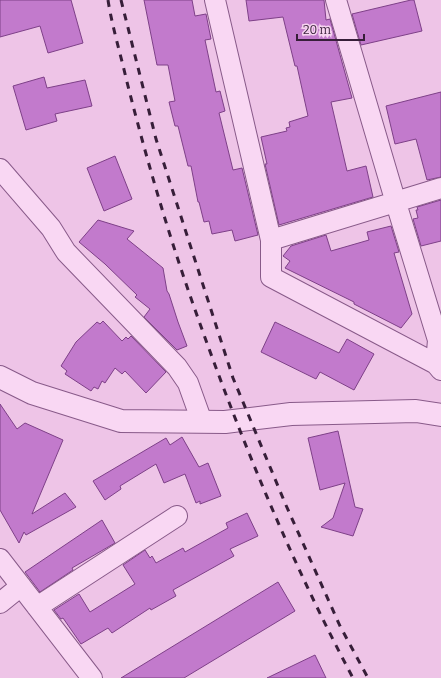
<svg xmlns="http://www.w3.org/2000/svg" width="441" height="678" font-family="Bitter,serif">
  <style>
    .building { fill: #c27acc; stroke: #7e4088 }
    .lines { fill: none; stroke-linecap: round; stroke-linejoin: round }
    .minor-casing { stroke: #885a89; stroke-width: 22 }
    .tertiary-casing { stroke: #885a89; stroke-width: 24 }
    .minor { stroke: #f9d7f3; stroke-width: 20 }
    .tertiary { stroke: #f9d7f3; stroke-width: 22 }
    .rail { stroke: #371e39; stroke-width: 3; stroke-dasharray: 7 7; stroke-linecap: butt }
  </style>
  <rect width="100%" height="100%" fill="#eec4e7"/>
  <!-- building -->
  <path class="building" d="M0 0H71L83 43 48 53 40 26 0 37Z
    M144 0H192L195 16 206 14 211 39 205 40 216 92 220 91 225 111 219 113 233 170 242 168 258 235 235 241 232 230 212 234 209 221 204 222 199 202H198L191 166H188L178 126H175L169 102 175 101 168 65H157Z
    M246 0H324L326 20 330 19 352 98 331 102 347 171 366 166 373 197 279 225 265 164H267L261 137 287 131 286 128 290 127 289 122 308 116 297 66H295L283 17 249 21Z
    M411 0H414L422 31 361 45 352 14Z
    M44 77 47 88 85 80 92 106 55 114 57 121 26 130 13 86Z
    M441 92V177L427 180 416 139 395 144 386 106Z
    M115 156 132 199 104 211 87 168Z
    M441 200V241L421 246 413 219 418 218 416 210H418L417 207Z
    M98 220 134 231 127 239 163 268 167 291 169 294 178 322 187 346 177 350 144 317 150 309 135 297 137 295 105 264 79 242Z
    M391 226 399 252 394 253 412 314 401 328 354 304V302L285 268 290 261 283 256 291 246 326 235 331 251 369 240 367 232Z
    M103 321 122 341 126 337 128 339 131 336 166 372 146 393 125 371 122 374 115 368 105 383 102 381 98 389 94 387 91 391 65 374 67 371 61 366 76 342 97 322 100 324Z
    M275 322 339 353 347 339 374 354 354 390 320 372 316 379 261 352Z
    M0 404 17 429 25 423 63 440 32 514 65 493 76 507 26 535 24 532 19 543 0 510Z
    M338 431 355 507 363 509 353 536 321 527 333 518 345 483 320 490 308 438Z
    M182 437 199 467 208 463 221 496 200 504V501L196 503 185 474 164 483 156 464 120 486 121 489 105 500 93 481 166 438 170 445Z
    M247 513 258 536 230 549 234 556 173 590 176 596 151 610 150 608 112 633 108 628 81 644 63 618 61 619 54 610 79 594 90 612 135 584 123 565 145 550 150 558 152 556 156 563 183 548 185 552 228 528 226 523Z
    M102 520 115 543 72 568 73 570 40 592 25 572Z
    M278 582 295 611 184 678H121Z
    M315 655 326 678H267Z"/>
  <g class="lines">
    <!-- minor casing -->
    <g class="minor-casing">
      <path id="minor" d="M215 0 271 240
        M336 0 396 203 438 340 436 364
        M0 169 51 228 66 252 177 367 188 383 202 422
        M441 188 271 240V277L436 364 441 370
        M0 559 92 678
        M0 603 21 586
        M37 607 177 516"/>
    </g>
    <!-- tertiary casing -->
    <g class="tertiary-casing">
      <path id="tertiary" d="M0 377 32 393 121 421 225 422 291 414 416 411 441 415"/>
    </g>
    <!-- minor -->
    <use href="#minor" class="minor"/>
    <!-- tertiary -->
    <use href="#tertiary" class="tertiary"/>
    <!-- rail -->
    <path class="rail" d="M108 0C112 26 120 52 126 78 145 154 167 230 193 304 238 432 289 558 353 678
      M121 0 156 139 233 378 285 503 340 626 368 678"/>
  </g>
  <!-- scale -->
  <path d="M297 34v6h67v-6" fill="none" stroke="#371e39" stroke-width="2"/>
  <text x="303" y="34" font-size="12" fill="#371e39" stroke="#f6d3f0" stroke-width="3" paint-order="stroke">20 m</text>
</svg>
